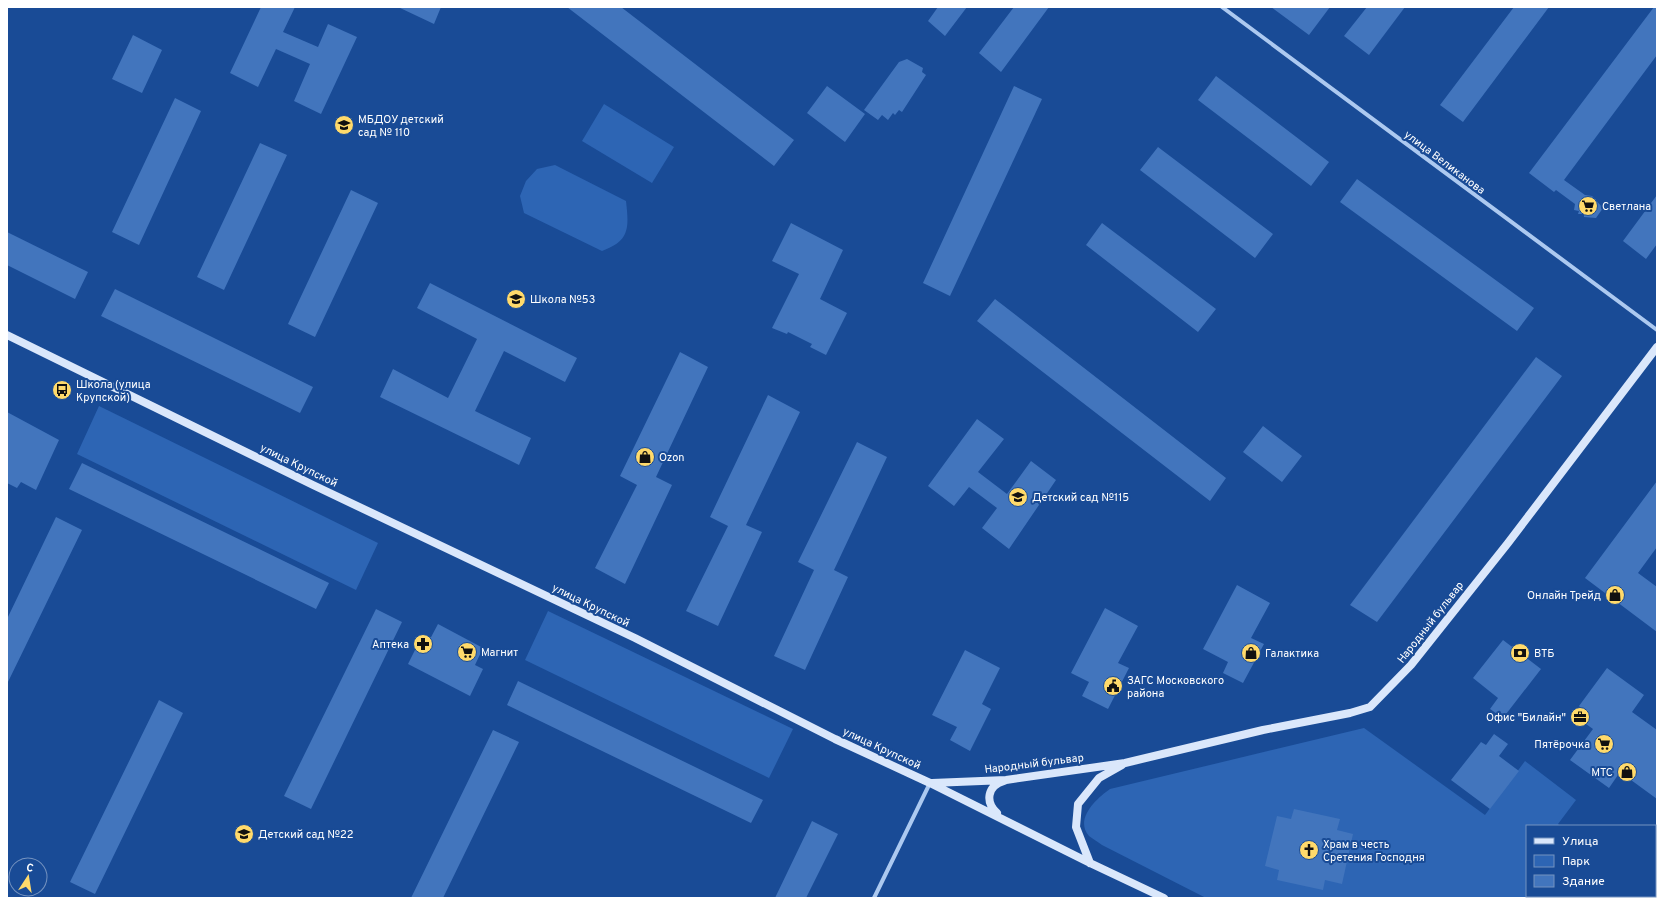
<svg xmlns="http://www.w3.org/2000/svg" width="1664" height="905" font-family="Overpass,sans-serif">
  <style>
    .green { fill: #2d65b4 }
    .building { fill: #4275bd }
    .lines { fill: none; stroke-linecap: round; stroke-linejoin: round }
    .street { stroke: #acc9f0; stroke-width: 4 }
    .secondary { stroke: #dae7fb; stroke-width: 8 }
    .labels { text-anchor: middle; stroke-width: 4; stroke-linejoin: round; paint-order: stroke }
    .poi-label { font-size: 11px; fill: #fff; stroke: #194b96; text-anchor: start }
    .street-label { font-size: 11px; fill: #fff; stroke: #194b96 }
  </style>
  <rect width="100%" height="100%" fill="#194b96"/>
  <!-- green -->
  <path class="green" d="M604 104 674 147 652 183 582 141Z
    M555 165 626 201C629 228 630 241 602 251L524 213 520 196 526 181 537 169Z
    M99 406 378 543 356 590 77 454Z
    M548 611 793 729 769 778 525 660Z
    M1364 728 1485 815 1525 761 1576 800 1558 824 1560 826H1527V896H1607L1606 898H1206L1102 845C1098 842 1093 839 1089 836 1074 819 1097 798 1110 789Z"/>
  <!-- building -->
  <path class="building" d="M261 7H295L283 32 318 47 328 24 357 37 321 114 294 101 310 64 276 49 258 87 230 73Z
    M398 7H441L434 24Z
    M567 7H621L794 140 774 166Z
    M938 7H967L945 36 928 21Z
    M1014 7H1049L1001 72 979 53Z
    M1271 7H1330L1309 35Z
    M1367 7H1405L1369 55 1344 36Z
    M1514 7H1549L1463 122 1440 105Z
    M1654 7H1657V55L1564 180 1585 195 1592 196 1603 208 1596 218 1584 217V214H1578L1579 211 1574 210 1575 204 1556 190 1554 192 1529 173Z
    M133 35 162 50 142 93 112 79Z
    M907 59 923 68 922 72 926 75 902 112 899 110 895 115 893 113 888 120 882 115 878 120 864 110 899 62Z
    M1216 76 1329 162 1311 186 1198 100Z
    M827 86 865 114 845 142 807 113Z
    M1014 86 1042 99 950 296 923 283Z
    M175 98 201 111 139 245 112 232Z
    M260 143 287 155 224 290 197 277Z
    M1158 147 1273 234 1255 258 1140 170Z
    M1357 179 1534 308 1517 331 1340 202Z
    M351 190 378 203 315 337 288 324Z
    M1657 195V244L1646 259 1623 241Z
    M791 223 843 250 820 299 847 313 826 355 810 347 812 344 788 332 787 334 772 328 799 274 772 261Z
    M1102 223 1216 309 1198 332 1086 245Z
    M7 232 88 272 75 299 7 265Z
    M430 283 577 358 565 382 504 351 475 411 531 438 519 465 380 397 393 369 448 398 477 339 417 308Z
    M115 289 313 387 300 413 101 316Z
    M995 299 1226 478 1210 501 977 321Z
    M680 352 708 367 656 477 672 485 625 584 595 568 637 485 620 476Z
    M1536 357 1562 376 1377 622 1350 605Z
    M768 395 800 412 746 525 762 532 718 626 686 611 728 526 710 517Z
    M7 412 59 440 36 490 21 482 17 488 7 483Z
    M977 419 1004 439 978 472 1007 494 1031 461 1056 480 1009 549 982 528 997 508 969 487 954 506 928 486Z
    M1263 426 1302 456 1282 482 1243 452Z
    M857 442 887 457 834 570 848 577 805 670 774 656 814 570 798 562Z
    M82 463 329 583 316 609 69 489Z
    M1657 481V547L1638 573 1657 587V632L1585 578Z
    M56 517 82 530 7 684V619Z
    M1237 585 1270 603 1251 638 1264 644 1243 683 1223 673 1228 662 1203 649Z
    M1105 608 1138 626 1118 663 1129 668 1108 709 1082 696 1089 682 1071 673Z
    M376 609 402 622 311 809 284 796Z
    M438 624 483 648 475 665 483 669 470 696 408 664 421 638 429 641Z
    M1503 640 1541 669 1503 718 1490 709 1498 698 1473 678Z
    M965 650 1000 668 982 704 991 709 970 751 950 740 957 727 932 715Z
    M1607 668 1644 695 1632 712 1657 730V799L1620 772 1609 788 1570 760 1593 729 1575 716 1581 708 1579 706Z
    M518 681 763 800 751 823 507 705Z
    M159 700 183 713 95 894 70 882Z
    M493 730 519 742 443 898H411Z
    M1494 734 1508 744 1499 756 1519 771 1490 809 1451 780 1481 742 1486 745Z
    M1294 809 1340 819 1337 830 1353 834 1342 884 1325 880 1323 890 1277 880 1279 870 1265 866 1277 816 1291 819Z
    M812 821 838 834 806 898H775Z"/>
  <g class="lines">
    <!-- street -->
    <path class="street" d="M1222 7 1657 330
      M874 898 930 783"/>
    <!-- secondary -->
    <path class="secondary" d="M7 335 313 485 635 638 835 739 930 783 1090 863 1164 898
      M932 783 1006 780 1125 763 1263 730 1350 713 1370 707 1411 665 1508 543 1657 347
      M997 813C985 802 987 786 1004 781
      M1090 863 1076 827 1078 804 1099 778 1122 765"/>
  </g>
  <!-- icons -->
  <defs>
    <g id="school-disc" transform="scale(1)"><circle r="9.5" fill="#ffda6b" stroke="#194b96"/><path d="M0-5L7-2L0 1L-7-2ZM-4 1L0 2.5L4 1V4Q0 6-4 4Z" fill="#111"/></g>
    <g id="supermarket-disc" transform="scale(1)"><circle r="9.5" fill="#ffda6b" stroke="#194b96"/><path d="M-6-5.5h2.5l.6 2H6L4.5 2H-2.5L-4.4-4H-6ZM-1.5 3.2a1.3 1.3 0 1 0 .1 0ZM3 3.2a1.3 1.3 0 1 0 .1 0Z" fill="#111"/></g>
    <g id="bus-disc" transform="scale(1)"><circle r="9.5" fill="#ffda6b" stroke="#194b96"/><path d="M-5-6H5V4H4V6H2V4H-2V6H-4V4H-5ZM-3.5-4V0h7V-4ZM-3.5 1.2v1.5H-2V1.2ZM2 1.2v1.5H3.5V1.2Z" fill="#111"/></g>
    <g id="shop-disc" transform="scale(1)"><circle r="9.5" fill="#ffda6b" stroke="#194b96"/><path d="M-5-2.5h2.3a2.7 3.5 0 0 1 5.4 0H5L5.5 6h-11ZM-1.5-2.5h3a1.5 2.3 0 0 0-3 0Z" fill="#111"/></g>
    <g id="pharmacy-disc" transform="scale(1)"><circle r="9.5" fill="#ffda6b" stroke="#194b96"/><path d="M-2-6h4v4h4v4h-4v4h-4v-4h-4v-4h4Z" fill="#111"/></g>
    <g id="bank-disc" transform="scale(1)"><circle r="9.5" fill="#ffda6b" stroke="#194b96"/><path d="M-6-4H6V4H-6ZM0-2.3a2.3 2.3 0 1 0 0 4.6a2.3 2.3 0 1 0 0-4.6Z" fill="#111"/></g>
    <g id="civic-disc" transform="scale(1)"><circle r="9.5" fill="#ffda6b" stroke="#194b96"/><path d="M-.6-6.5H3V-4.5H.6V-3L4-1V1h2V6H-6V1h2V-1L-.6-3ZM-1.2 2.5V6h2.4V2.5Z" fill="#111"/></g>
    <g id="office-disc" transform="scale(1)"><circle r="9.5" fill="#ffda6b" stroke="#194b96"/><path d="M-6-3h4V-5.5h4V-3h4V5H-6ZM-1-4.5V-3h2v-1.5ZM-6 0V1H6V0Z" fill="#111"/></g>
    <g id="church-disc" transform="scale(1)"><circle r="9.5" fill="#ffda6b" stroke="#194b96"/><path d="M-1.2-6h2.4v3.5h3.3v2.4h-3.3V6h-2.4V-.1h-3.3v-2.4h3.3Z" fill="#111"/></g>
  </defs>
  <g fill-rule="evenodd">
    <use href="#school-disc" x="344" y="125"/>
    <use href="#supermarket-disc" x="1588" y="206"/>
    <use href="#school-disc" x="516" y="299"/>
    <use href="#bus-disc" x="62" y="390"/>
    <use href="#shop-disc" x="645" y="457"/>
    <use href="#school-disc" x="1018" y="497"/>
    <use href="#shop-disc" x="1615" y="595"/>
    <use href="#pharmacy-disc" x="423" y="644"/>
    <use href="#supermarket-disc" x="467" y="652"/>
    <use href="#shop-disc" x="1251" y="653"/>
    <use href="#bank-disc" x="1520" y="653"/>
    <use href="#civic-disc" x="1113" y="686"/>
    <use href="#office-disc" x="1580" y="717"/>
    <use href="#supermarket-disc" x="1604" y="744"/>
    <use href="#shop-disc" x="1627" y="772"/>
    <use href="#school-disc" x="244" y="834"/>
    <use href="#church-disc" x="1309" y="850"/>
  </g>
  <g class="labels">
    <!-- poi labels -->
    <g class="poi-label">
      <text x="358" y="123">МБДОУ детский<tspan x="358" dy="13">сад № 110</tspan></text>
      <text x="1602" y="210">Светлана</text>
      <text x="530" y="303">Школа №53</text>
      <text x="76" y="388">Школа (улица<tspan x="76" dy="13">Крупской)</tspan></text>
      <text x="659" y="461">Ozon</text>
      <text x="1032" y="501">Детский сад №115</text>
      <text x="1601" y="599" text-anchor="end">Онлайн Трейд</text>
      <text x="409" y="648" text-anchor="end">Аптека</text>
      <text x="481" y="656">Магнит</text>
      <text x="1265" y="657">Галактика</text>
      <text x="1534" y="657">ВТБ</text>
      <text x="1127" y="684">ЗАГС Московского<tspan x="1127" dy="13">района</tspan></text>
      <text x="1566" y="721" text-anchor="end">Офис "Билайн"</text>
      <text x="1590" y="748" text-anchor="end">Пятёрочка</text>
      <text x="1613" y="776" text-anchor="end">МТС</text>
      <text x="258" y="838">Детский сад №22</text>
      <text x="1323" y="848">Храм в честь<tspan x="1323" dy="13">Сретения Господня</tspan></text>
    </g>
    <!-- street labels -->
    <g class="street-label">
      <text transform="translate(1445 162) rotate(37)" y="4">улица Великанова</text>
      <text transform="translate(299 465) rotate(26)" y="4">улица Крупской</text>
      <text transform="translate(591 605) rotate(26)" y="4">улица Крупской</text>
      <text transform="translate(1430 622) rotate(-52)" y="4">Народный бульвар</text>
      <text transform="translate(882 748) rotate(25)" y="4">улица Крупской</text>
      <text transform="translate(1034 763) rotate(-7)" y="4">Народный бульвар</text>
    </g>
  </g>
  <!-- border -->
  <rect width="1664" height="905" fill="none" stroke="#ffffff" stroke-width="16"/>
  <!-- legend -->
  <rect x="1526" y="825" width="130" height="72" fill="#194b96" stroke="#7593c0"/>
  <rect x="1534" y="838" width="20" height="6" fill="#dae7fb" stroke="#7593c0"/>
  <text x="1562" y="845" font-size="12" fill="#ffffff">Улица</text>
  <rect x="1534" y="855" width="20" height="12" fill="#2d65b4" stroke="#7593c0"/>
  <text x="1562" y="865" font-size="12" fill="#ffffff">Парк</text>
  <rect x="1534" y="875" width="20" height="12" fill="#4275bd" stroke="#7593c0"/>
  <text x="1562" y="885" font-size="12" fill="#ffffff">Здание</text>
  <!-- north arrow -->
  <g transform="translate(28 877) rotate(12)"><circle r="19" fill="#194b96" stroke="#7593c0"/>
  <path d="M0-3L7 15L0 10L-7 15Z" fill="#ffda6b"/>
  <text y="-6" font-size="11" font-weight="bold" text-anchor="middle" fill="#ffffff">С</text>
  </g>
</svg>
